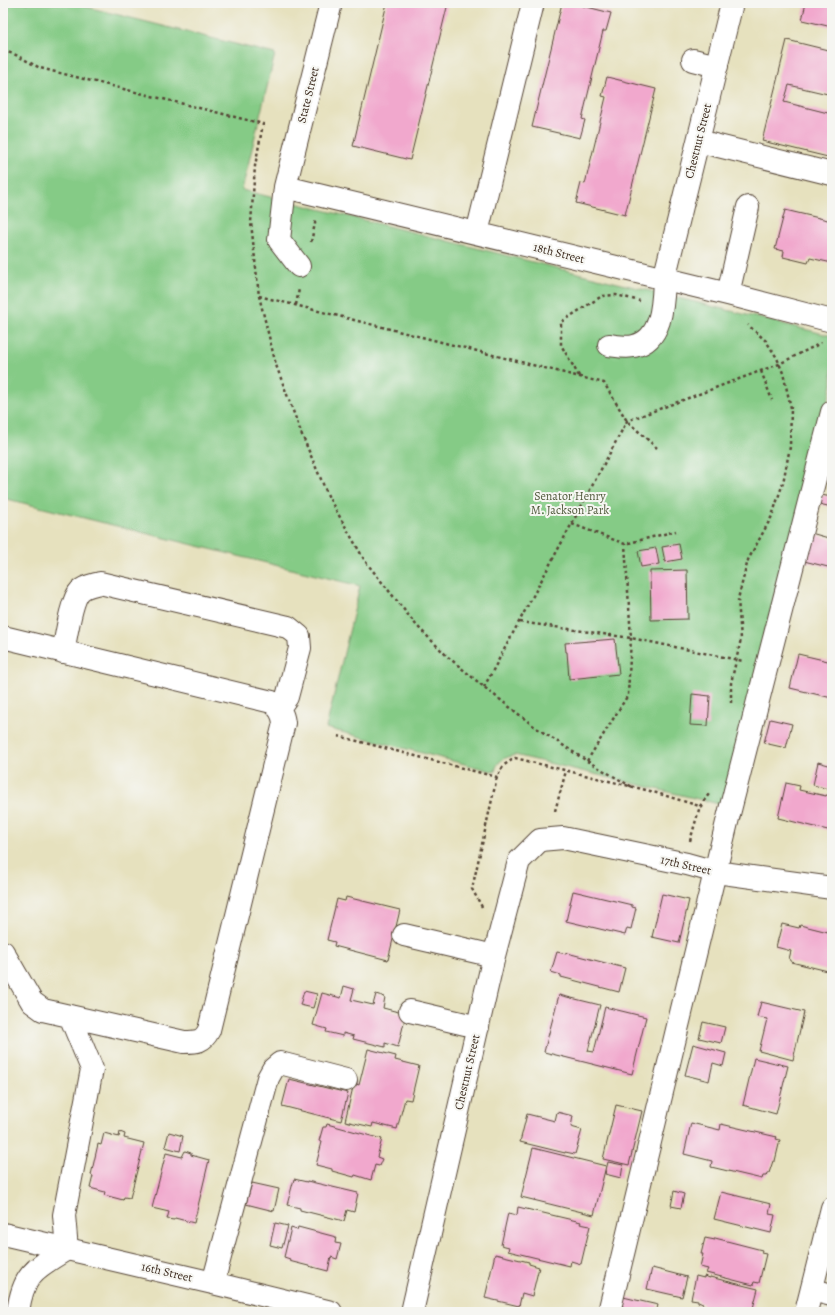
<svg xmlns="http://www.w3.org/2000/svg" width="835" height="1315" font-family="Alegreya,serif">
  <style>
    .green { fill: #85cb86; stroke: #607a52 }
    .building { fill: #f1a8cd }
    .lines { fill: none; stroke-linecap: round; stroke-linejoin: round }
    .minor-casing { stroke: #554536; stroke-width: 24 }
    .major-casing { stroke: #554536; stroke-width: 24 }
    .path { stroke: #554536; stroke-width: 2.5; stroke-dasharray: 3 3; stroke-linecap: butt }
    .minor { stroke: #fff; stroke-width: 22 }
    .major { stroke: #fff; stroke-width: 22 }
    .labels { text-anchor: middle; stroke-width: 4; stroke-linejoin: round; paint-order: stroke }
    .street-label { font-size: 12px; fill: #3b2a1e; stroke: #f6f6f2 }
    .park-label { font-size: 12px; fill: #515a3d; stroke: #f6f6f2 }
  </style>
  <rect width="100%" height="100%" fill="#f6f6f2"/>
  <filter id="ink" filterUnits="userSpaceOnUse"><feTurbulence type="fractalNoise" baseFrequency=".025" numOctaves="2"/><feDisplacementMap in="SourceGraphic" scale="8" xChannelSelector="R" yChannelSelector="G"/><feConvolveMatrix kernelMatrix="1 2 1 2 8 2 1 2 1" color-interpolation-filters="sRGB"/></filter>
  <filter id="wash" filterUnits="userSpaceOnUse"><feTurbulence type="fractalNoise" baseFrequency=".012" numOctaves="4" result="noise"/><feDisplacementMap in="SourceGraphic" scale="16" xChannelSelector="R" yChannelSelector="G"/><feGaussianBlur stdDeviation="0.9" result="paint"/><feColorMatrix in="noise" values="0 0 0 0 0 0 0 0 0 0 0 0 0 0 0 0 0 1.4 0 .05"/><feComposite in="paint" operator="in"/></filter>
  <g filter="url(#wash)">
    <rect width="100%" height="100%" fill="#e6e1be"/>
    <!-- green -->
    <path class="green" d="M3 3H71L275 54 242 190 832 336V385L727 806 515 755C504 758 497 760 495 772L326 728 360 586 3 498Z"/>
    <g id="blocks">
      <!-- building -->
      <path class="building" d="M387 3H448L410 160 353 146Z
        M562 3H571L611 13 606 31H603L582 119 585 120 580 138 532 127Z
        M806 3H832V27L802 20Z
        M787 40 832 51V95L789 85 784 102 832 114V158L762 141Z
        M607 77 656 89 625 215 576 203 581 183 585 184 606 97 602 96Z
        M785 210 832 221V263L810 258 808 263 783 257 784 251 775 249Z
        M821 495 832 497V507L819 504Z
        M811 533 832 539V568L804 561Z
        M679 544 682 559 665 562 662 547Z
        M656 548 659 564 641 567 638 551Z
        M687 570 688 619 651 620 650 571Z
        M615 639 619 674 569 679 567 652H566L565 643Z
        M798 654 832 662V698L790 688Z
        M692 694 710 696 708 726 690 725Z
        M770 719 792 724 786 748 764 743Z
        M818 762 832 766V790L813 785Z
        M786 783 800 786 799 790 826 796V795L832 796V831L778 818Z
        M573 891 632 905V907L636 908 631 929 627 928 625 935 566 921Z
        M662 894 689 900 679 943 652 937Z
        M346 897 400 910 388 960 334 946 335 942 327 940 337 899 345 901Z
        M782 924 799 928 800 925 832 933V972L791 962V960L789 959 791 951 776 947Z
        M557 952 566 954 567 953 625 968 619 992 561 977V975L551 972Z
        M344 986 354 989 351 1000 373 1005 376 994 385 997 383 1008 406 1014 398 1047 385 1043V1047L353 1039 354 1036 343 1033V1036L326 1032 327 1029 313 1025 322 993 341 998Z
        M304 991 317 994 313 1008 300 1005Z
        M559 995 600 1005 588 1051 594 1052 605 1007 646 1017 632 1074 544 1052Z
        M761 1002 804 1012 793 1060 759 1051 767 1019 757 1017Z
        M703 1022 725 1027 721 1043 699 1038Z
        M693 1044 726 1053 723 1066 713 1063 709 1081 685 1075Z
        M368 1049 396 1056 395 1060 419 1066 411 1100 405 1099 397 1129 373 1123 372 1127 345 1121 354 1083 359 1085Z
        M754 1058 788 1066 776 1114 743 1105Z
        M289 1079 348 1093 341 1121 282 1106Z
        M616 1105 642 1111 629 1165 603 1159Z
        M557 1112 573 1116 571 1127 582 1130 575 1154 565 1152V1153L520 1142 527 1114 555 1121Z
        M691 1123 720 1130 721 1124 777 1137 776 1139 780 1140 775 1161H773L769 1173H767L766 1176H763L762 1179 711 1167 712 1161 684 1154Z
        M327 1124 382 1139 377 1157 382 1159 379 1166 375 1165 371 1180 355 1175 354 1177 332 1171V1169L316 1165 322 1142 319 1141 323 1127H326Z
        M120 1132 125 1134 124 1138 144 1143 130 1198 124 1197 123 1200 104 1195 105 1192 90 1188 93 1176 91 1175 98 1144 101 1145 104 1133 119 1137Z
        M169 1132 183 1136 180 1151 165 1147Z
        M533 1148 606 1166 594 1215 521 1197Z
        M185 1151 191 1153V1155L209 1160 194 1223 175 1218 174 1220 167 1219 169 1212 152 1208 166 1153 182 1157Z
        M608 1162 623 1165 621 1178 605 1174Z
        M294 1179 307 1182V1181L358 1193 354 1212 347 1210 344 1221 300 1210V1208L287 1205Z
        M252 1183 279 1189 274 1211 246 1204Z
        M674 1191 684 1194 681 1208 671 1206Z
        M721 1192 771 1204 769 1214 775 1215 771 1233 714 1219Z
        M518 1207 581 1222 580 1224 590 1226 581 1264 571 1261 570 1266 508 1251 509 1247 501 1245 508 1213 517 1215Z
        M275 1223 288 1226 282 1248 270 1245Z
        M298 1227 336 1237 335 1243 341 1244 337 1259 331 1257 328 1271 289 1261 290 1259 284 1257 291 1228 297 1230Z
        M705 1238 715 1240V1238L762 1250 761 1253 766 1254 759 1283 754 1282 753 1285 706 1273 708 1269 700 1267 703 1254H701Z
        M495 1254 529 1262V1264L539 1267 532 1296 522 1293 519 1306 485 1298Z
        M652 1268 687 1277 682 1297 647 1289Z
        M696 1276 704 1278V1276L710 1278V1277L758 1289 752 1312H727L703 1306V1304L698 1302V1300L691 1299Z
        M623 1297 658 1305 656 1312H623L624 1307 621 1305Z
        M697 1306 720 1311V1312H695Z"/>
    </g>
  </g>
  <g filter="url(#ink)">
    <use href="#blocks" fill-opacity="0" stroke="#554536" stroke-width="1"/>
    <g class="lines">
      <!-- minor casing -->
      <g class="minor-casing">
        <path id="minor" d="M693 60 717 66
          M698 141 832 174
          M285 187 728 294 832 321
          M477 233 533 3
          M299 266 279 240 285 187 331 3
          M728 294 748 207
          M609 345C617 346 627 348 634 346 663 340 663 302 664 279L732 3
          M3 637 272 702C279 708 283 713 284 723L209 1030C203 1042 197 1042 184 1042L43 1010 32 1002 3 952
          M63 652C66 638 71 600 80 591 85 586 93 585 100 583L288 627 299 636 300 648 287 697 279 708
          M404 935 494 956
          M410 1011 478 1027
          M3 1234 213 1283 331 1312
          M67 1249 64 1215 92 1069 70 1016
          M213 1283 268 1078 273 1069 280 1063 346 1080
          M812 1290 832 1295
          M412 1312 494 956 519 861 540 840 563 838 687 864 716 872 832 888
          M609 1312 729 814 832 412"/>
      </g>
      <!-- major casing -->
      <g class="major-casing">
        <path id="major" d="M18 1312C23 1273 36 1268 67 1249
          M806 1312 832 1208"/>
      </g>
      <!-- path -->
      <path class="path" d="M128 3 130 4
        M3 51 14 54 40 68 263 124 255 166 251 223 259 296 276 365 302 435 329 498 365 561 417 626 448 657 484 687 535 727 587 761 634 788
        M311 242 316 219
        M259 296 604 383 627 421 657 448
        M296 305 299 289
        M761 371 772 400
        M579 376 561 345V322L602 296 616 295 640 301
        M572 524 625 544 676 531
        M520 622 631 638 743 661
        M484 687 627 421 779 364 821 343
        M731 703V683L741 639 738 599 748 560 772 516 783 483 790 447 791 408 783 373 777 358 766 341 748 325
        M338 736 497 777
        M587 761 628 695 631 638 625 544
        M555 811 566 771
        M690 841 700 806 709 794
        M482 907 472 889 497 777 504 765 515 758 650 791 706 808"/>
      <!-- minor -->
      <use href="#minor" class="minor"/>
      <!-- major -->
      <use href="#major" class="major"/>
    </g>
  </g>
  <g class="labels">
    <!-- street labels -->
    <g class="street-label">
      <text transform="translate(308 95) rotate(-76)" y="4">State Street</text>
      <text transform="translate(698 141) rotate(-76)" y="4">Chestnut Street</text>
      <text transform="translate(559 253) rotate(14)" y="4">18th Street</text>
      <text transform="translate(686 865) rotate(13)" y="4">17th Street</text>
      <text transform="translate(467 1072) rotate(-77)" y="4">Chestnut Street</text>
      <text transform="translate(167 1272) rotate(13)" y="4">16th Street</text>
    </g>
    <!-- park labels -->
    <g class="park-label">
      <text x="570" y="500">Senator Henry<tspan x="570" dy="14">M. Jackson Park</tspan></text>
    </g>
  </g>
  <!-- margin -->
  <rect width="835" height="1315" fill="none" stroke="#f6f6f2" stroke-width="16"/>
</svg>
